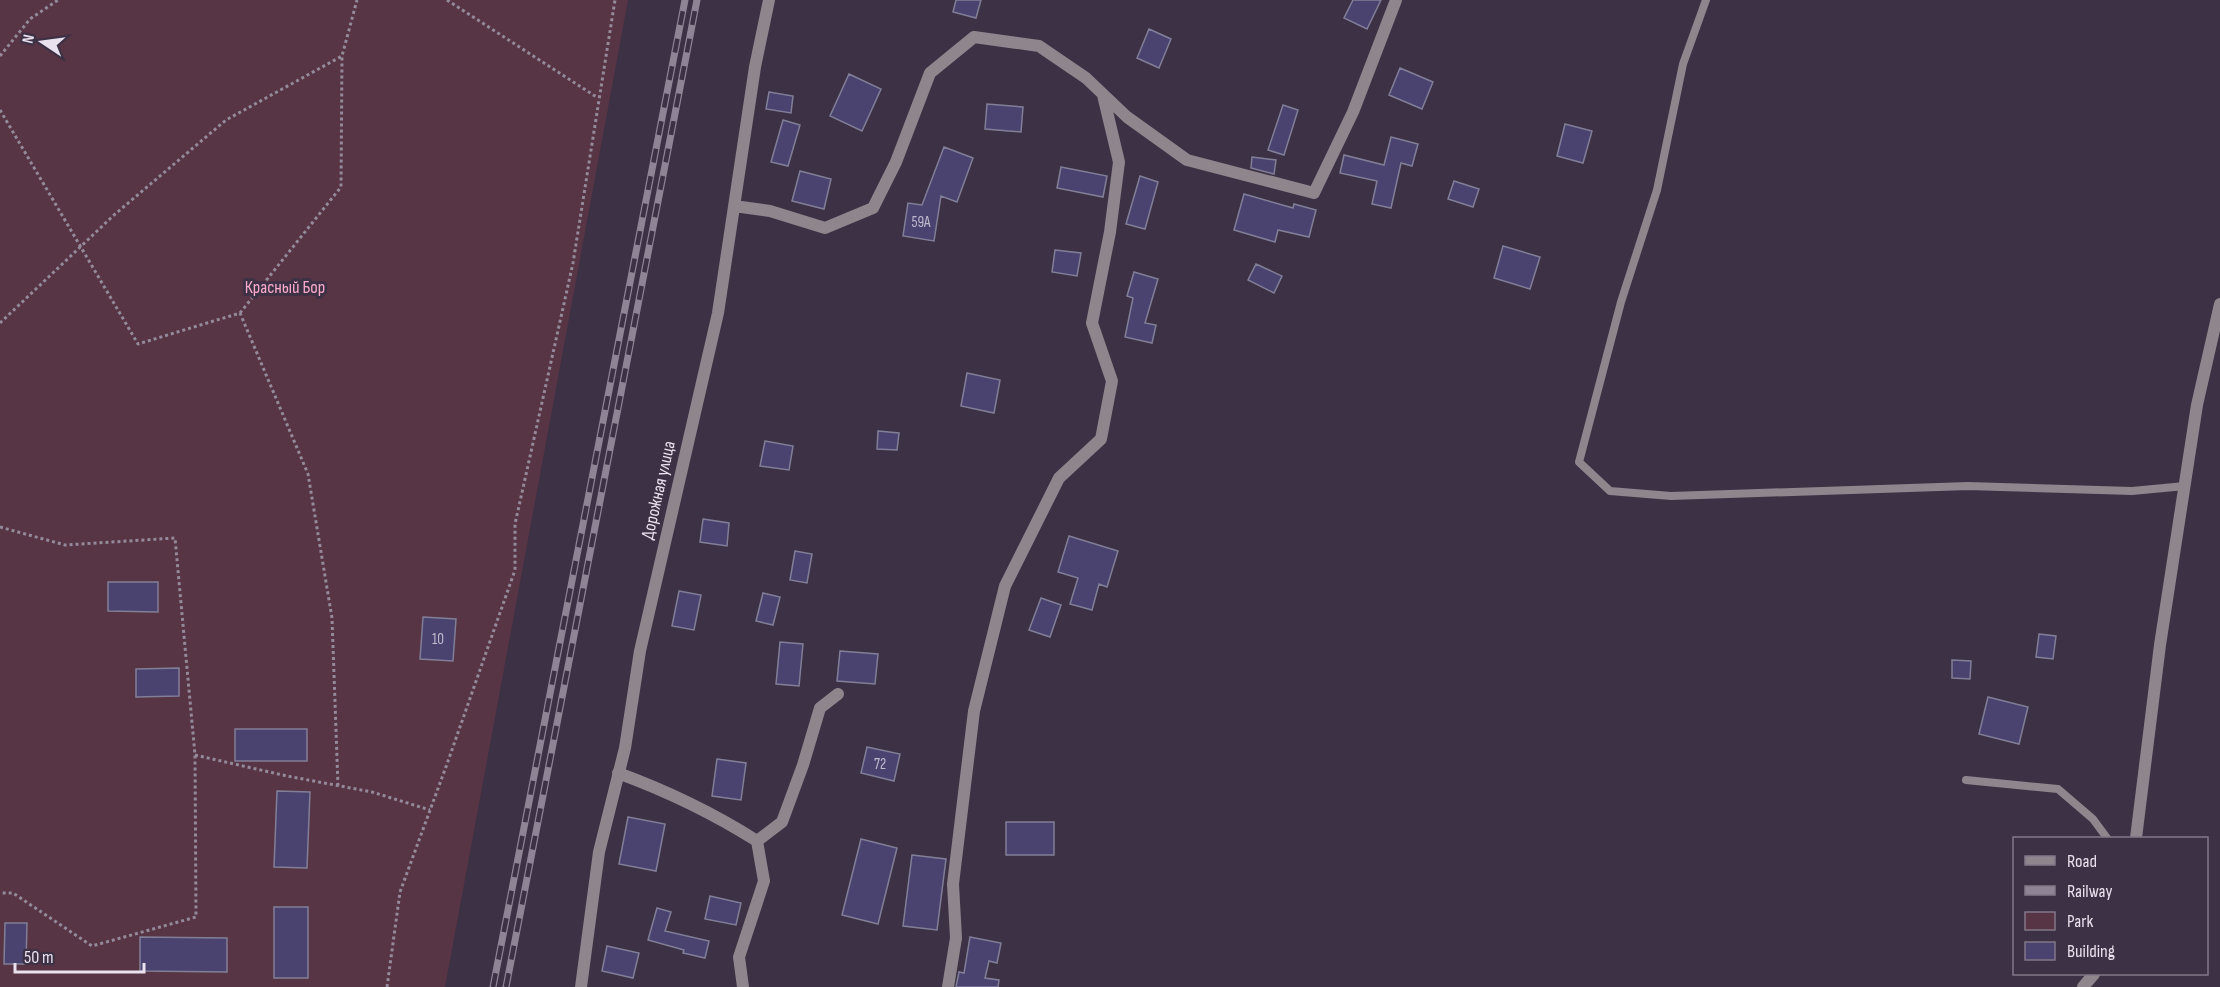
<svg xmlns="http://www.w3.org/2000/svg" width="2220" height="987" font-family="'Sofia Sans Condensed',sans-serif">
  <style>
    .green { fill: #583544 }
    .building { fill: #4a436f; stroke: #817f98; stroke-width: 1.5 }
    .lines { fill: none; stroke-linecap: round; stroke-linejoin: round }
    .path { stroke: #948a9b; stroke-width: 3; stroke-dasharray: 3 3; stroke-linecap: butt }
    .lane { stroke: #8f858d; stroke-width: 8 }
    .street { stroke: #8f858d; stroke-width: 12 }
    .rail-casing { stroke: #8e8495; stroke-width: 7 }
    .rail { stroke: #3d3145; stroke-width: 4.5; stroke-dasharray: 14; stroke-linecap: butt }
    .labels { text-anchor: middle; stroke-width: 6; stroke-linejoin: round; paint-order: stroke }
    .number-label { font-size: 15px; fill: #c1bace }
    .park-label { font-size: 18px; fill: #fbabcb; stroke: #3d3145 }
    .street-label { font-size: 18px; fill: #e9e1ee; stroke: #3d3145 }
  </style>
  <rect width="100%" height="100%" fill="#3d3145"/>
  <!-- green -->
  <path class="green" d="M0 0H628L445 987H0Z"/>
  <!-- building -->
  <path class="building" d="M956 0H981L976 18 953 12Z
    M1353 0H1381L1367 29 1344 18Z
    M1149 29 1171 39 1159 68 1137 58Z
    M1400 68 1433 82 1422 109 1389 95Z
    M849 74 881 89 862 131 830 116Z
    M769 92 793 96 791 113 766 109Z
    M987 104 1023 107 1021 132 985 129Z
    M1283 105 1298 110 1284 155 1268 150Z
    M783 120 800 125 788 166 771 162Z
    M1565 124 1592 131 1583 163 1557 156Z
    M1391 137 1418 144 1412 166 1401 163 1391 208 1372 204 1377 181 1340 173 1344 155 1384 165Z
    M944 147 973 158 957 202 941 196 934 241 903 236 908 203 922 205Z
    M1252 157 1276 160 1274 174 1251 168Z
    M1061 167 1107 176 1103 197 1057 188Z
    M800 171 831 179 824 209 792 201Z
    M1140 176 1158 182 1145 229 1126 224Z
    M1454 181 1479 189 1473 207 1448 199Z
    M1244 194 1293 208 1294 204 1316 210 1309 237 1278 230 1275 242 1234 230Z
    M1503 246 1540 257 1530 289 1494 278Z
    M1055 250 1081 253 1077 276 1052 272Z
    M1256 264 1282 276 1274 293 1248 280Z
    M1134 272 1158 279 1145 323 1156 325 1152 343 1125 337 1133 298 1127 296Z
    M967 373 1000 380 994 413 961 406Z
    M878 431 899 433 897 450 877 449Z
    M765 441 793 446 789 470 760 466Z
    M703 519 729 523 727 546 700 542Z
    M1069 536 1118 551 1107 587 1099 584 1092 610 1070 604 1078 578 1058 572Z
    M795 551 812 554 807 583 790 580Z
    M108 582H158V612L108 611Z
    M679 591 701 595 694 630 672 626Z
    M763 593 780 597 773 625 756 621Z
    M1041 598 1061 605 1050 637 1029 630Z
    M423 617 456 619 453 661 420 659Z
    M2039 634 2056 636 2053 659 2036 657Z
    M780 642 803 644 799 686 776 684Z
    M840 651 878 654 875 684 837 681Z
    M1952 660 1971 661 1970 679 1952 678Z
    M179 668V696L136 697V669Z
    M1988 697 2028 707 2019 744 1979 734Z
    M235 729H307V761H235Z
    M867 747 900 754 894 781 861 773Z
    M717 759 746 763 741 800 712 796Z
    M277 791 310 792 307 868 274 867Z
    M628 817 665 824 656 871 619 864Z
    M1006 822H1054V855H1006Z
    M861 839 897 848 878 924 842 915Z
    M912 855 946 859 937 930 903 926Z
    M710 896 741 903 736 925 705 919Z
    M274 907H308V978H274Z
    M657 908 671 912 665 931 709 941 705 958 683 953 684 950 648 940Z
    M5 923H27L26 964H4Z
    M140 937 227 938V972L140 971Z
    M970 937 1001 943 997 963 989 961 985 978 999 980 998 987H956L959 972 964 973Z
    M607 946 639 953 633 978 602 971Z"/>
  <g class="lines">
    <!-- path -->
    <path class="path" d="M447 0 598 98
      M0 56 30 19 58 0
      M0 110 138 344 240 313 308 474 332 618 338 786
      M240 313 341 187 342 57
      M0 323 114 215 226 120 342 56 357 0
      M0 527 65 545 175 538 195 755 196 917 92 946 13 893H0
      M195 755 287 776 372 792 430 810
      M387 987 400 892 447 764 515 570V524L573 263 615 0"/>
    <!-- lane -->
    <path class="lane" d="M1706 0 1683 64 1657 190 1621 302 1579 462 1610 491 1671 496 1968 486 2132 491 2185 486
      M1966 780 2058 789 2093 819 2107 838"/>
    <!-- street -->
    <path class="street" d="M734 206 770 211 825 228 873 208 896 162 930 73 974 37 1039 46 1086 78 1127 117 1187 160 1314 193 1353 112 1396 0
      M618 773C667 791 713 813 757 841L764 881 739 957 743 987
      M2136 838 2160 645 2197 405 2220 304
      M757 841 782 822 803 765 820 708 838 694
      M581 987 599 852 625 748 640 651 718 313 755 67 769 0
      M948 987 956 938 953 884 974 711 1005 586 1059 478 1101 439 1112 381 1092 323 1110 232 1119 162 1103 95
      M2083 987 2094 974"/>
    <!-- rail casing -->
    <g class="rail-casing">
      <path id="rail" d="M493 987 685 0
        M506 987 697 0"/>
    </g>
    <!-- rail -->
    <use href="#rail" class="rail"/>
  </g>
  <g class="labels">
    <!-- number labels -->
    <g class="number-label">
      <text x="921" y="227">59А</text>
      <text x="438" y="644">10</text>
      <text x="880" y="769">72</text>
    </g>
    <!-- park labels -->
    <g class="park-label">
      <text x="285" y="293">Красный Бор</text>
    </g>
    <!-- street labels -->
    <g class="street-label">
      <text transform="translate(658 490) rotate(-77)" y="6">Дорожная улица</text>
    </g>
  </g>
  <!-- legend -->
  <rect x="2013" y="837" width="195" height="138" fill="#3d3145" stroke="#827789" stroke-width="1.5"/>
  <rect x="2025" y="856" width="30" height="9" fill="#8f858d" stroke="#827789" stroke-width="1.5"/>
  <text x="2067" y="867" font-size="18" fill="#e9e1ee">Road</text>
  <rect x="2025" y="886" width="30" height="9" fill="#8e8495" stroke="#827789" stroke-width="1.5"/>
  <text x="2067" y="897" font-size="18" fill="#e9e1ee">Railway</text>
  <rect x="2025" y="912" width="30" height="18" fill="#583544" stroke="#827789" stroke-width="1.5"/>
  <text x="2067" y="927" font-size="18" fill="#e9e1ee">Park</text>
  <rect x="2025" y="942" width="30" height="18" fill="#4a436f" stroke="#827789" stroke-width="1.5"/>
  <text x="2067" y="957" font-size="18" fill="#e9e1ee">Building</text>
  <!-- north arrow -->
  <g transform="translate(42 42) rotate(283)" stroke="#3d3145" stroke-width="4.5" paint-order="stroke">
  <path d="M0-4.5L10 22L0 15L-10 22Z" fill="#e9e1ee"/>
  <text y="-9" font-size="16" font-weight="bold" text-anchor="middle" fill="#e9e1ee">N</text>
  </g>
  <!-- scale -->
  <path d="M15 963v9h129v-9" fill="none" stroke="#e9e1ee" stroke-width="3"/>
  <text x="24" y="963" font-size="18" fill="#e9e1ee" stroke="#3d3145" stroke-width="4.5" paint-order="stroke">50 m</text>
</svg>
